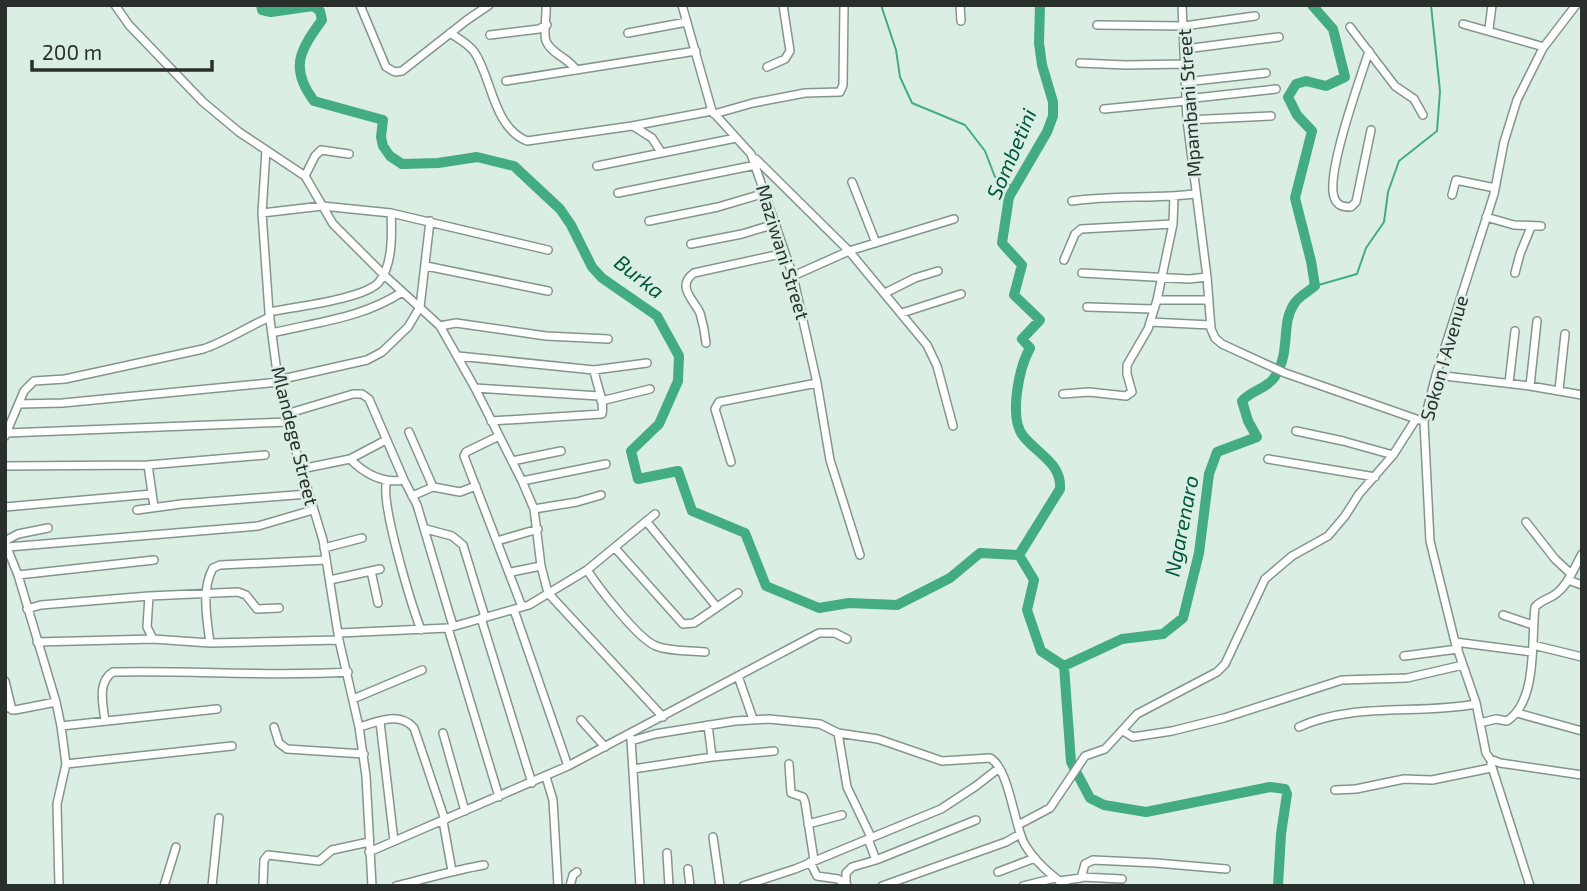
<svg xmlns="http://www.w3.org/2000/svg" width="1587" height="891" font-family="'Exo 2',sans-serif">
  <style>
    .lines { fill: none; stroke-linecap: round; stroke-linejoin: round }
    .stream { stroke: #43ac80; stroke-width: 2 }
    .river { stroke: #43ac80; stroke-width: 10 }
    .minor-casing { stroke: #84958c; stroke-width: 10 }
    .minor { stroke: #fff; stroke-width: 7 }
    .labels { text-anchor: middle; stroke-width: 5; stroke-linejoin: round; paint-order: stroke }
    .street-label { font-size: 19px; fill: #29302c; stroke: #dbeee4 }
    .water-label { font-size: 21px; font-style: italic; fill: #00583b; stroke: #dbeee4 }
  </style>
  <rect width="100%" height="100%" fill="#dbeee4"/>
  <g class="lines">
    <!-- stream -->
    <path class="stream" d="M881 5 896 50 900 77 912 103 965 125 985 151 995 177 1014 187
      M1315 286 1357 274 1366 248 1384 222 1388 192 1399 161 1437 131 1440 91 1431 5"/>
    <!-- river -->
    <path class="river" d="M261 5 262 10 271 12 313 6 320 11 322 20C300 50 289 68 314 101L383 120 381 137 383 146 390 156 402 164 438 163 477 157 514 166 560 209 571 225 592 267 602 278 657 316 679 356 678 381 659 424 631 451 638 479 678 471 692 511 745 533 766 586 819 608 849 603 897 605 950 578 980 553 1019 555 1034 580 1027 610 1041 651 1064 666
      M1019 555 1060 489C1062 464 1038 454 1024 437 1008 419 1019 368 1030 348L1022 339 1040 320 1014 295 1022 265 1002 243 1009 197 1047 132 1053 116V102L1042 65 1039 43 1040 5
      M1278 886 1281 834 1287 794 1285 789 1270 787 1146 812 1104 805 1090 798 1071 762 1064 666 1122 639 1163 634 1183 618 1199 553 1209 474 1217 452 1257 437 1248 421 1242 401C1251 391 1267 388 1274 378 1292 352 1280 325 1294 304 1298 297 1309 291 1315 286L1311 261 1295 198 1312 131 1297 115 1288 97 1296 84 1306 81 1326 86 1345 77 1333 29 1312 5"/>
    <!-- minor casing -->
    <g class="minor-casing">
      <path id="minor" d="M115 5 129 25 203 102 239 132 266 150 262 213 269 312 278 380 293 441 323 540 339 640 359 727 366 776 372 886
        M360 5 386 67 395 72 402 71 467 20 489 5
        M546 5C547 15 543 33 546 41 551 54 569 58 576 70
        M682 5 712 111 751 154 793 276 817 383 830 460 860 555
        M960 5 961 21
        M1182 5 1187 120 1207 277 1211 329 1215 338 1222 344 1285 373 1419 420
        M1576 5 1543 48 1517 100 1504 142 1494 194 1436 375 1424 422 1430 541 1455 642 1476 703 1486 753 1490 759 1500 763 1582 775
        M1463 24 1544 47
        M1097 25 1184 26 1255 16
        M1350 27 1395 86 1414 99 1423 115
        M1489 29 1492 5
        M450 33C459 39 469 44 475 53 492 79 493 127 527 141L632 126 712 111
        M628 33 687 22
        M490 35 539 29 547 25
        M1185 49 1279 37
        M1369 51C1360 79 1326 173 1334 197 1337 206 1343 207 1351 207L1356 202 1371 130
        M1080 63 1126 65 1185 64
        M767 67 785 59 790 51 783 5
        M506 81 696 51
        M1185 82 1266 73
        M1186 99 1276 89
        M1104 109 1186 101
        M714 114 753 103 805 93 840 92 843 85 844 5
        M1187 120 1271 116
        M633 126 652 138 661 152
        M266 150 305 176 333 224 383 274 440 326 475 388 522 481 534 509 541 566 548 593 663 717
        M756 159 849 251 927 345 937 366 953 426
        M597 166 736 138
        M305 176 315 156 321 150 349 154
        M852 182 876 243
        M618 193 756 165
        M1452 195 1456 180 1495 188
        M1072 201C1113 195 1155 199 1195 194
        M262 213 322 206 391 213 548 250
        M1486 217 1514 225 1541 226
        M649 221 718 207 765 193
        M691 244 742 234 775 224
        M1064 260 1075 234 1081 229 1173 224
        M426 266 548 291
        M1082 273 1189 279 1207 277
        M1515 273 1520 254 1531 227
        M793 276 849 251 954 219
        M885 293 915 278 938 271
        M1157 300H1209
        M1087 307 1153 309
        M269 312C293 307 365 299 379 282 393 265 392 233 391 213
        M902 313 961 294
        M1150 322 1211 325
        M440 326 456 323 546 336 608 339
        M272 333C317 322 363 318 402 292
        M706 343C705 333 703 323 700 313 693 299 676 286 694 273L785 253
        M458 356 594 370 647 363
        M1436 375 1530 386 1582 395
        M278 380 367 360 382 352 408 327 420 307 430 221
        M1509 383 1515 331
        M1530 386 1537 321
        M475 388 599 396
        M1559 390 1565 334
        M1063 394 1089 392 1126 396 1132 392 1127 374V365L1148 329 1157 300 1173 224 1174 196
        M601 401 650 389
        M19 404 63 403 279 382
        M286 414 353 394H362L369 399 404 480 417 505 453 626
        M491 421 602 414C605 401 596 384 594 370
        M1296 431 1343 441 1393 455
        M409 432 433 487
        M7 433 289 422
        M5 436 24 391 34 381 65 379 203 349C223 343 249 326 270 317
        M499 436 466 452 464 456 522 607
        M350 459C365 474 382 484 404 480
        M1268 459 1375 477
        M512 461 561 451
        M731 462 715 409 719 402 817 383
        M148 465 154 507
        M5 466 148 465 265 455
        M301 469 350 459 386 440
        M387 481C379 500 412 606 421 630
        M522 481 606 464
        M412 496 433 487 460 492 476 486
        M5 507 152 494
        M534 509 577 502 601 495
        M137 510 181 504 308 494
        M646 521 716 606
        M1526 522 1555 559 1571 574
        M426 529 452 536 463 545 485 617
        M5 541 18 534 48 528
        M497 541 538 529
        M5 543 18 575 56 702 61 726 66 764 57 804 59 886
        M8 547 258 526 313 510
        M324 548 362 538
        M615 548 683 624 694 623 738 593
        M587 570C599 588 638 639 656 646 671 652 690 650 705 652
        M371 571 378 603
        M511 572 541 566
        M18 575 154 560
        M330 580 380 569
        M1568 580 1582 585
        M149 596 147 627 153 639
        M27 609 41 605 149 596 238 592 246 595 257 609 279 608
        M514 610 568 766
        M1503 615 1533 625
        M481 618 532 783
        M448 628 499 797
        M339 633 448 628 529 605 587 570 655 514
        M37 642 153 639 210 643 339 640
        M1455 642 1532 652
        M210 643C207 620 201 589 213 568L220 565 326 560
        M1533 645 1582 657
        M1404 656 1458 649
        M738 676 753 719
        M5 681 12 710
        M353 699 422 670
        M5 707 15 710 56 702
        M1517 713 1582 731
        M581 720 605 747
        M105 721C103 704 97 682 113 672 192 670 270 677 348 672
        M380 722 394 841
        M1480 723 1496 719 1507 721C1538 701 1531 640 1535 607 1542 599 1551 599 1558 592 1569 583 1575 566 1582 554
        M708 725 712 757
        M61 726 217 709
        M274 727 279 743 287 749 364 754
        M359 727C378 722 399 711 414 728L445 820
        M1299 727C1352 702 1419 715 1476 704
        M1123 731 1133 737 1172 731 1224 718 1342 680 1407 678 1463 665
        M443 733 465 811
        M838 733 847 787 871 837
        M631 739 640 886
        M631 741 655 734 735 721 769 719 820 724 838 733 878 739 942 761 990 758C1009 768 1014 824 1024 843 1034 861 1050 874 1066 886
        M66 764 232 746
        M789 764 791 793 803 797 805 802 814 860
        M1491 764 1530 886
        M633 769 712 757 774 751
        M546 777 553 800 558 886
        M1335 790 1356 789 1404 779 1432 780 1491 768
        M443 821 452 871
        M808 824 842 815
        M1018 825 1050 808 1085 756 1105 749 1137 714 1217 672 1225 664 1265 579 1292 556 1328 536 1345 516 1359 494 1393 455 1416 419
        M713 837 720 886
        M868 839 876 860
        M369 852 568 766 819 633H835L847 639
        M667 853 669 886
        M810 862 817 876 838 879 847 885
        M688 869 690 886
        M998 872 1035 858
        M1082 877 1122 879
        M1059 881 1081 878 1085 864 1093 860 1156 863 1226 869
        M846 883V873L852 867 876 860 976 820
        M164 886 176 847
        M212 886 219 818
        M263 886 264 860 268 855 319 861 332 850 369 842
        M396 886C425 879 454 870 484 865
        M570 886 573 875 577 872
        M743 886 795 869 941 809 976 786 999 768
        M882 886 1006 842 1020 834
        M1023 886 1055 878"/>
    </g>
    <!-- minor -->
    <use href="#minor" class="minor"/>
  </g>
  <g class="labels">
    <!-- street labels -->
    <g class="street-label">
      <text transform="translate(1189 103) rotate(-94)" y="7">Mpambani Street</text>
      <text transform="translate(783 252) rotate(73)" y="7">Maziwani Street</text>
      <text transform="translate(1444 358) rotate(-74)" y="7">Sokon I Avenue</text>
      <text transform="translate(295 436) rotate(76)" y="7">Mlandege Street</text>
    </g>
    <!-- water labels -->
    <g class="water-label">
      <text transform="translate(1012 154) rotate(-67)" y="7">Sombetini</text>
      <text transform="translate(639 277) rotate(38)" y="7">Burka</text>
      <text transform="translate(1182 526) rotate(-79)" y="7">Ngarenaro</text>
    </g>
  </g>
  <!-- border -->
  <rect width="1587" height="891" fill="none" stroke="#29302c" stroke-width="14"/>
  <!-- scale -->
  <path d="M32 60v10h180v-10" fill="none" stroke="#29302c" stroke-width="3.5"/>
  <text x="42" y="60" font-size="21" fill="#29302c" stroke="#dbeee4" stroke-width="5" paint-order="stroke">200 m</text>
</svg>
